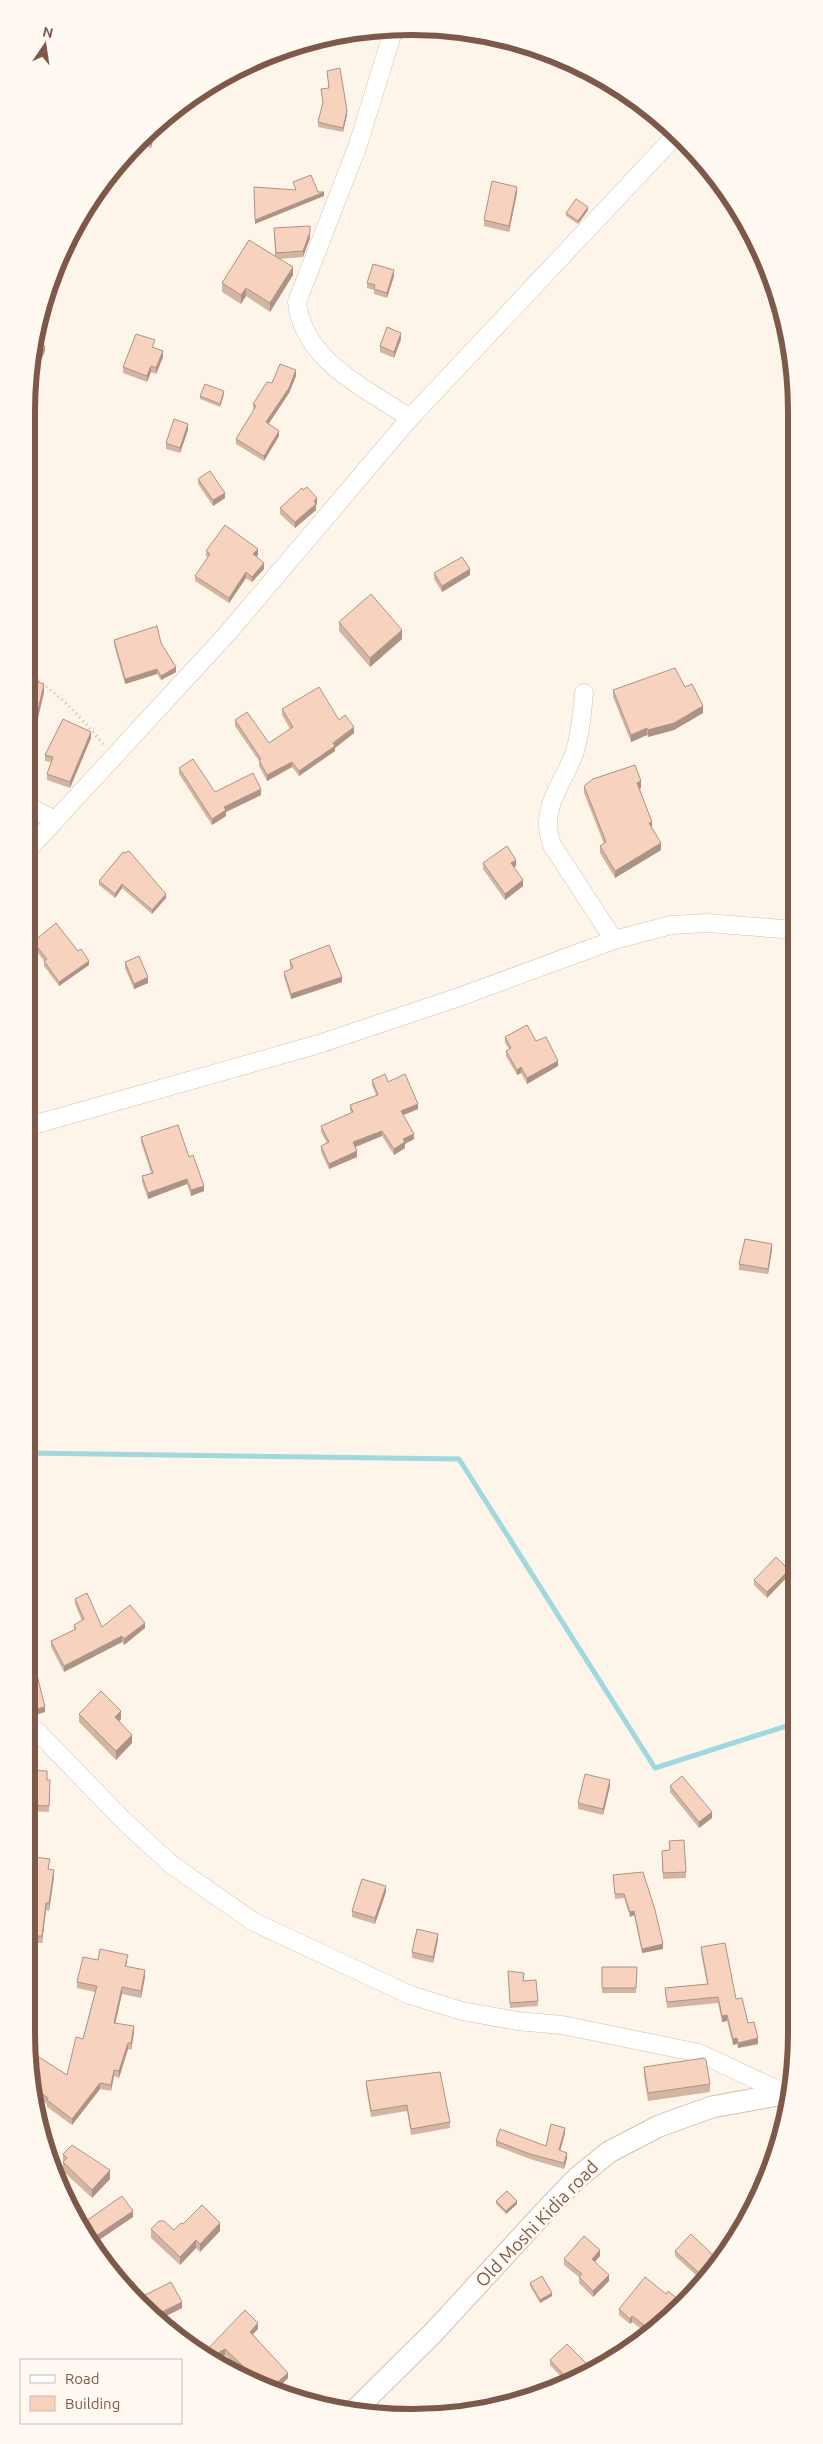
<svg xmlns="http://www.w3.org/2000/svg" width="823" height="2444" font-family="Ubuntu,sans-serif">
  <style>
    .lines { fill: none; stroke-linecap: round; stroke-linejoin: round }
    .stream { stroke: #a0d8de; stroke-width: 5 }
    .minor-casing { stroke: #d5beb0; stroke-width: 19 }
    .tertiary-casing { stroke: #d5beb0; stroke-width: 23 }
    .path { stroke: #ddb4a1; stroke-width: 3; stroke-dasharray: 1 4; stroke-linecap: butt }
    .minor { stroke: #fff; stroke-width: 18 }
    .tertiary { stroke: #fff; stroke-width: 21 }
    .wall { fill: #d4b5a4 }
    .shaded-wall { fill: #ad9386 }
    .building { fill: #f7d2bf; stroke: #ad9386 }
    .labels { text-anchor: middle; stroke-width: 5; stroke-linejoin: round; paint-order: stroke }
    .street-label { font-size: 18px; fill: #7d5949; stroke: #fff9f2 }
    .rim { fill: none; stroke: #7d5949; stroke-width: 6 }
  </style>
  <rect width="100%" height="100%" fill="#fef5ea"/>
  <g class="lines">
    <!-- stream -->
    <path class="stream" d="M26 1453 459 1459 655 1768 796 1723"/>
    <!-- minor casing -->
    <g class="minor-casing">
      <path id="minor" d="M394 28 358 145 297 302C303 361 367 389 410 418
        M584 693C582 714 581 731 575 751 564 785 538 806 552 845L614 940
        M26 805 55 820
        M26 852 226 635 410 418 676 135
        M26 1127 319 1044 459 997 614 940 671 925 707 923 795 930
        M37 1731 124 1821 172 1865 254 1922 410 1995 462 2011 517 2021 562 2025 699 2053 784 2093"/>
    </g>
    <!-- tertiary casing -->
    <g class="tertiary-casing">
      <path id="tertiary" d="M353 2412 433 2333 548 2208 577 2178 609 2152 659 2126 712 2107 789 2093"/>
    </g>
    <!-- path -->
    <path class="path" d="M26 672C57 692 80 716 103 744"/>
    <!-- minor -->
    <use href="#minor" class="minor"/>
    <!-- tertiary -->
    <use href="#tertiary" class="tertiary"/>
  </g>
  <!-- wall -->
  <path class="wall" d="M327 71 347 115 343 132 318 127V122L323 104 321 89 329 88Z
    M155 125 156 129 151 148 137 144Z
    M517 193 509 232 484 226V220Z
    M588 210 578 224 566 216V213Z
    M274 228 310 238 303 257 280 259 293 275 270 312 246 296 241 304 222 292V283L275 256Z
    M394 276 387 298 374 294V290L367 288V283Z
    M401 339 394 358 380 352V346Z
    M155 346 154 348 163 357 156 374 151 372 147 382 123 373V367Z
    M296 376 289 393 268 424 279 436 264 461 236 444V439L254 410 253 409V404L272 383Z
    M224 394 220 407 200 399V396Z
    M188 430 180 453 166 449V443Z
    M198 479 225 498 213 506 198 484Z
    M317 504 316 505V510L295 528 280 514V508Z
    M206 551 258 555 256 557 264 569 252 582 246 578 229 603 195 581V576L208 557 206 556Z
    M434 573 470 575 442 592 434 579Z
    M339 622 402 639 370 667 339 631Z
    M114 640 161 643 176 672 161 680 157 674 125 684 114 645Z
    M26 684 44 692 29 757H26Z
    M685 687 703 713 674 730 648 737 647 735 631 742 613 697V690Z
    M282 709 339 720 354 733 335 748V751L299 776 292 767 267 781 259 766V761L235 726V720L269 743 290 729 282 715Z
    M91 738 70 788 47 780V774L51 762 45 761V755Z
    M179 768 215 792 261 795 226 812V816L212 825 179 774Z
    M584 786 641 788 640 789 652 829 661 850 615 878 600 853V846L604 844 584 793Z
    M123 852 166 898 152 914 122 888 115 898 99 885V881Z
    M483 863 516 866 514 867 523 886 505 900 483 869Z
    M33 942 89 965 59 986 44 966V961L33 946Z
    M290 960 342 982 291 999 284 977V972L291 969 290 966Z
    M125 962 148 983 134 989 125 968Z
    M505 1037 536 1041 558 1066 527 1084 521 1073 517 1075 506 1056V1051L509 1049 505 1043Z
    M372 1080 388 1082 418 1109 403 1115 414 1139 405 1144V1148L394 1155 382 1136 355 1147 357 1157 329 1169 321 1152V1146L327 1143 321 1132V1126L351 1113 350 1110V1105L376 1095 372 1085Z
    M141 1137 189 1157 204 1191 191 1196 187 1184 148 1199 142 1182V1176L151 1173 141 1142Z
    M772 1250 768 1274 739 1270V1264Z
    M795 1330V1359L787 1353V1347L790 1344V1338Z
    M789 1575 767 1598 754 1585V1580Z
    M75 1599 102 1627 145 1628 124 1645 122 1642 64 1672 51 1647V1641L74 1630V1625L82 1621 75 1604Z
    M26 1669 45 1712 32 1716 26 1692Z
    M79 1714 121 1719 119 1721 132 1743 116 1760 79 1722Z
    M26 1770 47 1780H50L49 1812 26 1811Z
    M610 1786 603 1815 578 1809V1803Z
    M670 1786 712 1818 699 1828 670 1792Z
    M26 1856 49 1869 54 1877 49 1911 46 1910 42 1943H37L36 1952 27 1951 26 1954Z
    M662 1857 686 1872V1878L663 1879Z
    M613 1875 663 1949 642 1953 634 1915 630 1917 624 1898 615 1899Z
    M386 1892 375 1924 352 1917V1911Z
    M438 1940 433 1963 412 1958V1952Z
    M701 1947 736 1999 758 2044 738 2048 737 2044 733 2045 727 2021 722 2022 718 2003 667 2008 665 1988 707 1984 701 1953Z
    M98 1960 128 1961 126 1966 145 1977 141 1998 122 1994 115 2023 134 2033 131 2050 128 2049 119 2078 114 2076 111 2091 100 2089 72 2125 47 2107V2104L32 2095 28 2050 67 2075 83 2039 95 1992 77 1988V1982Z
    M602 1967H637L636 1993H602Z
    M508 1971 524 1981 536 1980 538 2006 510 2008Z
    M644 2067 710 2084V2092L648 2101 644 2076Z
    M366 2081 450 2122V2128L411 2135 407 2111 371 2117 366 2087Z
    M565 2133 560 2151 567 2158 564 2169 530 2159 496 2146V2141L546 2146Z
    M63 2154 110 2179 92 2198 63 2171Z
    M496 2201 517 2204 506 2214 496 2204Z
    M133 2217 96 2242 86 2226V2221Z
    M183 2224 220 2231 200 2252 196 2248 180 2265 151 2238V2229L174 2230Z
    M729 2250 695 2292 690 2287V2282L696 2275 675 2256V2251L714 2256Z
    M600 2256 595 2262 609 2281 593 2297 579 2283V2277L564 2265V2259Z
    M530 2283 552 2296 540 2303 530 2286Z
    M141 2297 182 2308 158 2320 143 2306 141 2303Z
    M680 2307 674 2313 648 2334 632 2322 630 2324 619 2315V2309Z
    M258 2329 253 2334 288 2378 277 2389 241 2378 240 2368 225 2355 203 2354Z
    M550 2360 590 2367H593L569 2378 568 2376 564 2380 550 2365Z"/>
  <!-- shaded-wall -->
  <path class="shaded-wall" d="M347 111V115L343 132V128Z
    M156 125V129L151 148V144Z
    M517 187V193L509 232V226Z
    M324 192V196L255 224V220Z
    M588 207V210L578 224V221Z
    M310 232V238L303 257V251Z
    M293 267V275L270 312V303Z
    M394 270V276L387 298V293Z
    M246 288V296L241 304V295Z
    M44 322V324L37 337V334Z
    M401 333V339L394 358V352Z
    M45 346V351L29 390 30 382Z
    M163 351V357L156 374V368Z
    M151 366V372L147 382V376Z
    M296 370V376L289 393 266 428V422Z
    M224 391V394L220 407V404Z
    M188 424V430L180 453V448Z
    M279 431V436L264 461V456Z
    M225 493V498L213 506V500Z
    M317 498V504L316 505V510L295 528V522Z
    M258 549V555L253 560V554Z
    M264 563V569L252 582V577Z
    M470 569V575L442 592V586Z
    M246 572V578L229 603V598Z
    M402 630V639L370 667V658Z
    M176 667V672L161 680V676Z
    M157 669V674L125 684V679Z
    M44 684V692L29 757V749Z
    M703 706V713L674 730 648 737V730Z
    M354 727V733L335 748V751L299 776V771Z
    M647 728V735L631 742V735Z
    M91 732V738L70 788V782Z
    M292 762V767L267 781V775Z
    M641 781V788L637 790V783Z
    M261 789V795L226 812V816L212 825V819L224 807Z
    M652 822V829L649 823Z
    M661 843V850L615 878V871Z
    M516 860V866L511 869V863Z
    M523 880V886L505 900V894Z
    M122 884V888L115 898V894Z
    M166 894V898L152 914V910Z
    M89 961V965L59 986V982Z
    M148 977V983L134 989V984Z
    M342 977V982L291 999V994Z
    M558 1061V1066L527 1084V1078Z
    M521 1067V1073L517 1075V1070Z
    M418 1104V1109L401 1116V1111Z
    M382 1131V1136L353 1148V1142Z
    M414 1134V1139L405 1144V1148L394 1155V1149L403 1139Z
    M357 1151V1157L329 1169V1164Z
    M187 1179V1184L148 1199V1193Z
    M204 1186V1191L191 1196V1190Z
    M772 1244V1250L768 1274V1269Z
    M789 1570V1575L767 1598V1592Z
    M145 1623V1628L124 1645V1639Z
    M122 1636V1642L64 1672V1666Z
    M45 1707V1712L32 1716V1710Z
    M121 1711V1719L115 1725V1717Z
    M132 1735V1743L116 1760V1751Z
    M610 1780V1786L603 1815V1809Z
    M712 1812V1818L699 1828V1822Z
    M54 1870V1877L49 1911V1903Z
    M386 1886V1892L375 1924V1918Z
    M46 1903V1910L42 1943V1936Z
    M634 1911V1915L630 1917V1912Z
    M438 1934V1940L433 1963V1957Z
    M663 1944V1949L642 1953V1949Z
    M145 1970V1977L141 1998V1991Z
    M122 1987V1994L114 2029V2023Z
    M727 2015V2021L722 2022V2016Z
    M134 2026V2033L131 2050V2043Z
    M737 2038V2044L733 2045V2039Z
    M758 2038V2044L738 2048V2043Z
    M128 2043V2049L119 2078V2071Z
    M114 2070V2076L111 2091V2085Z
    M100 2083V2089L72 2125V2119Z
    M565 2128V2133L559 2155V2150Z
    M567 2153V2158L564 2169V2163Z
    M110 2170V2179L92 2198V2190Z
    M517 2201V2204L506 2214V2211Z
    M133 2211V2217L96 2242V2236Z
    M220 2223V2231L200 2252V2244Z
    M196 2240V2248L180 2265V2257Z
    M600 2250V2256L592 2265V2259Z
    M609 2275V2281L593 2297V2291Z
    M552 2293V2296L540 2303V2300Z
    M680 2301V2307L674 2313 668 2318V2314Z
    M182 2302V2308L158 2320 154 2316Z
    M632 2316V2322L630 2324V2319Z
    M258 2323V2329L250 2337V2332Z
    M225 2349V2355L214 2361 209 2358Z
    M568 2372V2376L564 2380V2375Z
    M288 2373V2378L277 2389 272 2387Z"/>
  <!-- building -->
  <path class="building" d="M340 68 347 111 343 128 318 122 323 102 321 89 329 88 327 71Z
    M155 125H156L151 144 140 141Z
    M311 175 318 192H324L255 220 254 187 296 190 293 182Z
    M492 181 517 187 509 226 484 220Z
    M576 199 588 207 578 221 566 213Z
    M310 226V232L303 251 276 253 274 228Z
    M249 240 293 267 270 303 246 288 241 295 222 283Z
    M373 264 394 270 387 293 374 289 375 285 367 283Z
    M38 319 44 322 37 334H36Z
    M387 327 401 333 394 352 380 346Z
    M136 334 155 340 152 347 163 351 156 368 151 366 147 376 123 367Z
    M35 343 45 346 30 382Z
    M280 364 296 370 289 388 266 422 279 431 264 456 236 439 256 406 253 404 267 382 272 383Z
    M205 384 224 391 220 404 200 396Z
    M174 419 188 424 180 448 166 443Z
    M210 471 225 493 213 500 198 479Z
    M307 487 317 498 314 501 316 504 295 522 280 508 302 488 303 490Z
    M225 525 258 549 253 554 264 563 252 577 246 572 229 598 195 576 210 554 206 551Z
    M462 557 470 569 442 586 434 573Z
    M371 594 402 630 370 658 339 622Z
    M157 626 161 643 176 667 161 676 157 669 125 679 114 640Z
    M675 668 685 687 692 684 703 706 674 723 648 730 647 728 631 735 613 690Z
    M30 680 44 684 29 749H26V684H28Z
    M319 687 339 720 345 715 354 727 333 743 335 746 299 771 292 762 267 775 259 760 261 759 235 720 247 712 269 743 293 727 282 709Z
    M63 719 91 732 70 782 47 774 53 757 45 755Z
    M193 759 215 792 253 773 261 789 224 807 226 810 212 819 179 768Z
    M635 765 641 781 637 783 652 822 649 823 661 843 615 871 600 846 606 842 584 786 593 779Z
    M507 846 516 860 511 863 523 880 505 894 483 863Z
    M129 851 166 894 152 910 122 884 115 894 99 881 123 852 125 853Z
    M56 923 78 951 81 949 89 961 59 982 44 961 47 959 33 942Z
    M329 945 342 977 291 994 284 972 293 968 290 960Z
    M139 956 148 977 134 984 125 962Z
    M527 1025 536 1041 546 1037 558 1061 527 1078 521 1067 517 1070 506 1051 511 1048 505 1037Z
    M385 1074 388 1082 405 1074 418 1104 401 1111 414 1134 403 1139 405 1142 394 1149 382 1131 353 1142 357 1151 329 1164 321 1146 329 1142 321 1126 353 1112 350 1105 378 1095 372 1080Z
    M178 1125 189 1157 193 1155 204 1186 191 1190 187 1179 148 1193 142 1176 153 1173 141 1137Z
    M745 1239 772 1244 768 1269 739 1264Z
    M795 1330V1353L787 1347 792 1340 790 1338Z
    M776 1557 789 1570 767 1592 754 1580Z
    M87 1593 102 1627 130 1605 145 1623 124 1639 122 1636 64 1666 51 1641 76 1629 74 1625 84 1619 75 1599Z
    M35 1667 45 1707 32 1710 26 1686V1669Z
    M101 1691 121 1711 115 1717 132 1735 116 1751 79 1714Z
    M26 1770 47 1771V1780H50L49 1806 26 1805Z
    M585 1774 610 1780 603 1809 578 1803Z
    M682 1776 712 1812 699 1822 670 1786Z
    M684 1840 686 1872 663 1873 662 1851 670 1850 669 1841Z
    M26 1856 50 1859 48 1869 54 1870 49 1903H46L42 1936H37L36 1944 27 1943 26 1947Z
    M643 1872 655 1910 663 1944 642 1949 634 1911 630 1912 624 1894H615L613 1875Z
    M362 1879 386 1886 375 1918 352 1911Z
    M417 1929 438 1934 433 1957 412 1952Z
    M725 1943 736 1999 742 1998 748 2023 754 2022 758 2038 738 2043 737 2038 733 2039 727 2015 722 2016 718 1997 667 2002 665 1988 708 1984 701 1947Z
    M100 1949 128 1955 125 1966 145 1970 141 1991 122 1987 114 2023 134 2026 131 2043H128L119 2071 114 2070 111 2085 100 2083 72 2119 47 2100 48 2098 32 2087 28 2050 67 2075 76 2037 83 2039 97 1986 77 1982 83 1957 98 1960Z
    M602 1967H637L636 1988H602Z
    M508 1971 524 1973 523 1981 536 1980 538 2001 510 2003Z
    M704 2058 706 2060 710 2084 648 2093 644 2067Z
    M440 2072 450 2122 411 2129 407 2105 371 2111 366 2081Z
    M551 2124 565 2128 559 2150 567 2153 564 2163 530 2154 496 2141 500 2129 546 2146Z
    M72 2145 110 2170 92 2190 63 2162 67 2158 63 2154Z
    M507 2191 517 2201 506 2211 496 2201Z
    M122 2196 133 2211 96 2236 86 2221Z
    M202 2205 220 2223 200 2244 196 2240 180 2257 151 2229 159 2221H164L174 2230 181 2223 183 2224Z
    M691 2234 714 2256 724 2245 729 2250 697 2289 690 2282 699 2273 675 2251Z
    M584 2236 600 2250 592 2259 609 2275 593 2291 579 2277 582 2274 564 2259Z
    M542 2276 552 2293 540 2300 530 2283Z
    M645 2277 666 2294 668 2291 680 2301 668 2314 671 2316 652 2331 632 2316 630 2319 619 2309Z
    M171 2282 182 2302 154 2316 149 2312 141 2297Z
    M245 2310 258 2323 250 2332 288 2373 272 2387 241 2378 234 2374 243 2366 225 2349 209 2358 203 2354Z
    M567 2344 590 2367 592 2366 593 2367 572 2377 568 2372 564 2375 550 2360Z"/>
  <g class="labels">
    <!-- street labels -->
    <g class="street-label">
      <text transform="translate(537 2224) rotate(-46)" y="6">Old Moshi Kidia road</text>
    </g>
  </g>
  <!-- crop -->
  <path d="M0 0H823V2444H0ZM411 35H412A376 376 0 0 1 788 411V2033A376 376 0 0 1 412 2409H411A376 376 0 0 1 35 2033V411A376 376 0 0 1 411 35Z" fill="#fff9f2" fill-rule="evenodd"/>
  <path class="rim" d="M411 35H412A376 376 0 0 1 788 411V2033A376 376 0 0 1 412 2409H411A376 376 0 0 1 35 2033V411A376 376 0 0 1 411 35Z"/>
  <!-- legend -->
  <rect x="20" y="2359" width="162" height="65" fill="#fff9f2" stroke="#cbb9ae"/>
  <rect x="30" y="2375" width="25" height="8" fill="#ffffff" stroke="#cbb9ae"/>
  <text x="65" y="2384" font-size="15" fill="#7d5949">Road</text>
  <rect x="30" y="2396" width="25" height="15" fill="#f7d2bf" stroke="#cbb9ae"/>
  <text x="65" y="2409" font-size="15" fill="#7d5949">Building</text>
  <!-- north arrow -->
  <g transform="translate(45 45) rotate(13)" stroke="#fff9f2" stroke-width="4" paint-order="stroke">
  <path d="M0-4L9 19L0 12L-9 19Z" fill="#7d5949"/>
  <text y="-8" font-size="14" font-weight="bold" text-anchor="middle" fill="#7d5949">N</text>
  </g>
</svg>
